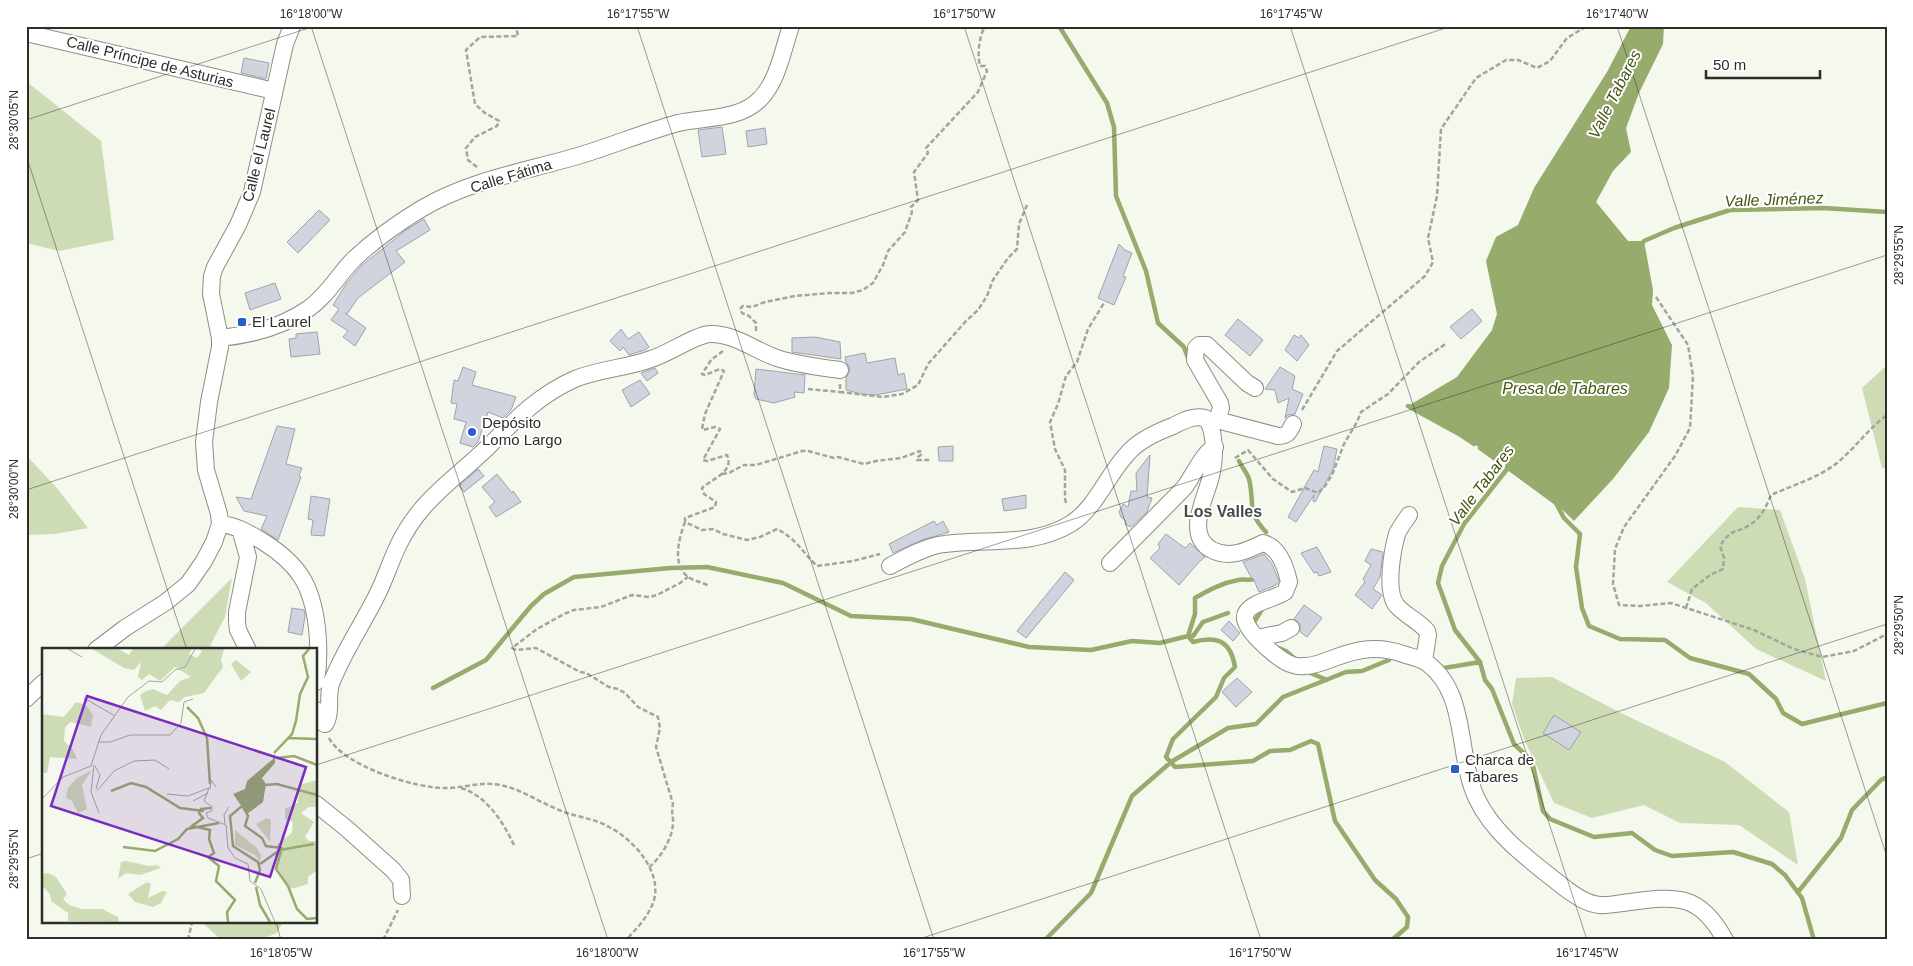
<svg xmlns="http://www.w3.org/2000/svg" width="1913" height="966" font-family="Arial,sans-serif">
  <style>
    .green { fill: #cedcb5 }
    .water { fill: #96ab6c }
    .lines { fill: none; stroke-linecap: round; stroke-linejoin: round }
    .stream { stroke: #96ab6c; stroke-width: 4.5 }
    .building { fill: #cfd4de; stroke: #9fa3ad }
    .minor-casing { stroke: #8c8f85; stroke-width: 18 }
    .path { stroke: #a2a69d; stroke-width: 2.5; stroke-dasharray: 5 2.5; stroke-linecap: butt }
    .minor { stroke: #fff; stroke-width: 16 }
    .ticks { fill: none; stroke: #2c2e2a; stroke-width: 1; stroke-opacity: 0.45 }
    .poi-dot { fill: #2e5ccb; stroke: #fff; stroke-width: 2 }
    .labels { text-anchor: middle; stroke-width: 4; stroke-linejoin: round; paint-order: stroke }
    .street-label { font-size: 15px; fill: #2c2e2a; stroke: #fff }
    .poi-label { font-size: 15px; fill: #2c2e2a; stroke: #fff; text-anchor: start }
    .water-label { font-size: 16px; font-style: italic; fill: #455711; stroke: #fff }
    .neighbourhood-label { font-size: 16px; font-weight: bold; fill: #484b42; stroke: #fff }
    .inset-river { fill: none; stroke: #96ab6c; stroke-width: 2.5 }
    .inset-road { fill: none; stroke: #a4a79f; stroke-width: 1 }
    .view { fill: #7b2cbf; fill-opacity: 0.15; stroke: #7b2cbf; stroke-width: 2.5 }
    .inset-edge { fill: none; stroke: #2c2e2a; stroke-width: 2.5 }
    .neatline { fill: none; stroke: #2c2e2a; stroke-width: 2 }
    .ticks-label { font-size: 12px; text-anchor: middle; fill: #2c2e2a }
  </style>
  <rect width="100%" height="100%" fill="#f4f8ed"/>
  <!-- green -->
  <path class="green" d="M26 81 101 141 114 240 59 251 26 243Z
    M1887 365V468H1882L1862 388Z
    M26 455 56 487 88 528 55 534 26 535Z
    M1738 507 1780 510 1805 579 1826 681 1756 649 1706 603 1667 582Z
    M232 578 225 617 208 650H160Z
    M1552 677 1623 714 1725 762 1789 812 1798 865 1739 825 1680 823 1644 805 1592 818 1554 803 1524 739 1512 704 1516 678Z
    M202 922H283L277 933 259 940H221Z"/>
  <!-- water -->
  <path class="water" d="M1631 26H1664L1663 44 1639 93 1626 128 1631 152 1613 171 1596 202 1628 241H1644L1653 290 1652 305 1672 345 1669 388 1649 432 1613 479 1574 521C1527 473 1466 438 1408 406L1457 377 1492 330 1497 314 1486 261 1496 237 1518 225 1534 188 1607 72Z"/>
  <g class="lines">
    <!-- stream -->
    <path class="stream" d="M1059 26 1107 103 1114 127 1116 196 1146 271 1158 323 1184 347 1189 361
      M1641 245 1644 241 1674 228 1730 210 1823 208 1887 212
      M1408 406 1459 434 1474 444
      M1480 448 1498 461
      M1239 461C1242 467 1247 473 1249 479 1255 503 1246 511 1266 532
      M1511 464 1464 524 1442 566 1438 583 1455 630 1480 662 1485 680 1492 689 1514 744 1532 761 1543 811 1550 819 1594 837 1632 833 1655 850 1672 856 1733 852 1772 864 1785 875 1802 898 1814 940
      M1507 467 1556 503 1564 518 1580 534 1576 567 1582 608 1589 626 1620 639 1665 640 1690 658 1749 674 1776 699 1783 713 1802 724 1887 703
      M1257 578C1250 582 1245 578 1238 580 1222 583 1209 590 1195 598V614L1188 636 1193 642C1218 635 1231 642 1235 667L1224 678 1216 697 1173 739 1166 757 1175 767 1253 761 1270 751 1290 750 1311 741 1318 744 1335 821 1375 880 1396 899 1408 917 1407 927 1392 940
      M1255 625 1253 624 1264 606
      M1276 647 1286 651 1295 659
      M1444 668 1480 662
      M1308 672 1327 680
      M433 688 486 660 531 606 544 594 574 577 670 568 707 567 783 583 851 616 911 619 1029 647 1091 650 1132 641 1160 643 1188 636H1193L1203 622 1228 613
      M1798 892 1841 838 1852 810 1881 780 1887 777
      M1045 940 1091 893 1132 796 1171 762 1228 728 1256 724 1283 697 1346 672 1362 671 1389 660"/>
  </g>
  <!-- building -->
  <path class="building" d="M244 58 269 63 266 79 241 73Z
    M722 127 726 154 702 157 698 130Z
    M765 128 767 144 748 147 746 131Z
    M319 210 330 220 298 253 287 242Z
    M424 219 430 230 396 251 405 262 358 298 347 314 345 313 366 328 355 346 343 337 348 331 331 320 339 309 333 305 346 284 361 266 406 230Z
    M1119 244 1125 250 1132 253 1123 276 1126 277 1114 305 1098 298Z
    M275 283 281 299 250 310 245 293Z
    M1472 309 1482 321 1461 339 1450 327Z
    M1238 319 1263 340 1250 356 1225 335Z
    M621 329 628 339 639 332 649 347 645 350 629 355 623 347 620 351 610 341Z
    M317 332 320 354 291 357 289 339 296 338V334Z
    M1294 335 1299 338 1301 335 1309 345 1297 361 1285 350Z
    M815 337 840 342 841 359 792 352V338Z
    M865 353 867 363 895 358 898 375 904 373 907 389 876 395 861 394 846 390V378L850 371 849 366 846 362 845 357Z
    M463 367 476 372 472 385 516 397 511 410 503 418 488 412 478 442 473 447 460 443 466 422 454 419 457 404 451 403 454 380 458 381Z
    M1280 367 1295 376 1292 389 1303 394 1295 414 1288 415 1285 418 1289 398 1278 403 1275 390 1265 389Z
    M655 368 658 373 647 381 641 373Z
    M756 369 805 375 804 393 794 392 795 397 774 403 756 399 754 395Z
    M640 380 650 394 631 407 622 390Z
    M277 426 295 429 286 464 302 468 299 476 301 477 278 540 261 529 267 516 244 511 236 497 251 499Z
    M953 446V461H939L938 447Z
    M1324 446 1337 449 1333 470 1315 502 1313 501 1314 495 1296 522 1288 517 1314 470 1318 472Z
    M1150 455 1147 497 1152 498 1147 512 1131 527 1125 524 1126 521 1121 517 1119 512 1123 504 1128 507 1131 491H1137L1136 473Z
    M478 469 484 476 464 492 459 486Z
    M497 474 512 493 513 491 521 502 496 517 489 507 495 502 482 487Z
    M1026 495V508L1004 511 1002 499Z
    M311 496 330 499 324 536 311 535 313 520 308 519Z
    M934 521 937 525 943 521 949 532 922 540 893 553 889 544Z
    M1166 534 1185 548 1190 543 1205 557 1199 562 1179 585 1150 558 1160 548 1158 544Z
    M1317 547 1331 572 1319 576 1317 572 1314 573 1301 553Z
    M1371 549 1383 552 1380 577 1373 589 1382 595 1372 609 1355 595 1365 582 1363 579 1371 565 1365 561Z
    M1264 554 1272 564 1279 581 1276 585 1259 592 1253 578 1252 579 1243 562Z
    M1065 572 1074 580 1026 638 1017 631Z
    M1304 605 1322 618 1307 637 1300 632V624L1294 619Z
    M292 608 304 610 305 616 302 635 288 632Z
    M1229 621 1240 633 1233 641 1221 630Z
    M1237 678 1252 692 1236 707 1222 692Z
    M1554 715 1581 732 1569 750 1543 733Z"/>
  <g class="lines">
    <!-- minor casing -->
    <g class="minor-casing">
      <path id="minor" d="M26 33 274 91
        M220 338C251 335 282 327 308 309 327 296 338 275 354 259 374 240 398 223 421 209 469 180 528 171 581 155 614 145 645 132 678 123 705 117 740 120 760 99 778 81 783 49 791 26
        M1217 420 1221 408 1220 403 1195 360 1196 348 1199 345H1207L1247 383 1255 388
        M1209 422 1217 420 1278 436C1288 436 1289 432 1293 424
        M1409 515C1405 521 1400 527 1397 534 1392 552 1385 592 1397 606 1406 616 1419 621 1427 631L1428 635 1424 661
        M220 524C235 525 249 533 262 541 299 564 312 585 317 628 319 646 319 663 316 682
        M240 529 248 557 237 612V622L238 630 248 650
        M1110 563 1184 488C1192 478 1204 451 1215 447
        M890 566C905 558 921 549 938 545 982 537 1031 549 1072 523 1097 506 1107 475 1128 453 1139 440 1157 432 1173 426 1183 421 1194 415 1205 418 1211 423 1212 431 1213 438 1215 451 1214 464 1211 476 1206 498 1184 535 1212 550 1230 559 1246 551 1263 543 1279 547 1286 568 1289 582L1285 592C1275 599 1251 602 1246 613 1238 626 1276 657 1286 662 1291 665 1299 667 1305 666 1314 666 1324 662 1334 658 1358 649 1378 645 1403 654 1411 657 1420 658 1427 663 1469 694 1456 756 1477 799 1495 837 1534 863 1566 889 1576 896 1587 904 1600 905 1609 906 1620 903 1630 902 1676 896 1700 893 1725 940
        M1257 638 1282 633 1291 628
        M96 650 125 628 166 602 188 584 204 561 214 542 220 524 219 514 206 470 204 442 209 402 220 347V338L211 294 212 276 215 267 238 225 252 192 285 44 292 26
        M26 699 44 682
        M316 710 319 721 325 724C332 714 327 696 331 684 343 652 363 624 378 593 385 579 390 563 397 548 419 500 453 481 489 446 515 420 540 394 575 379 599 369 627 368 651 359 668 354 695 335 710 334 733 333 756 351 777 358 798 365 819 367 840 370
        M316 804 346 828 393 870 401 880 402 896"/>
    </g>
    <!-- path -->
    <path class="path" d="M477 167 468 160 466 148 475 137 497 126 499 121 485 113 475 104 466 50 480 37 518 36 516 26
      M1656 297 1688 345 1693 376 1690 428 1675 456 1624 527 1615 549 1613 584 1619 605 1640 606 1671 603 1754 630 1794 649 1822 657 1854 651 1887 634
      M756 331V323L749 316 742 313 740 309 743 306 752 307 765 302 795 296 829 293H852L863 290 873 283 883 265 888 251 905 232 912 212 911 207 918 200 914 172 928 153 926 148 978 92 987 71 985 66H980C977 53 979 38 985 26
      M723 351 711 360 702 374 705 375 720 369 724 371 705 414 702 429 703 430 715 427 720 429 703 460 707 461 727 455C735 472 710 480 702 488L704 494 716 502 715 507 685 518V522L702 530 713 529 723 534 747 540 760 537 777 529C797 539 802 552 817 566L853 561 880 554
      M840 384V392L882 397 902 394 918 385 928 364 966 321 978 310 987 296 993 280 1008 258 1017 249 1019 224 1027 205
      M808 389 840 392
      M1302 410 1337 351 1425 276 1433 262 1428 238 1437 196 1441 129 1476 78 1506 60H1518L1537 68 1550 61 1567 38 1587 26
      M1235 458 1248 450 1273 479 1292 492 1305 488 1318 493 1325 486 1332 475 1344 444 1357 422 1361 412 1388 394 1419 362 1447 343
      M722 474 729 473 744 465H756L802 451H808L834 458 838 457 864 464 876 461 901 458 920 451 922 454 918 457 917 460H930
      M1066 503 1065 499V470L1055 449 1050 422 1058 404 1066 376 1077 362 1088 329 1104 303
      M685 522C679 538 672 564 687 576 693 581 702 582 709 586
      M1686 608 1692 589 1710 575 1723 569 1724 558 1720 546C1733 526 1735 535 1751 524 1761 518 1767 505 1771 495 1793 485 1818 478 1837 463 1855 448 1868 429 1887 415
      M329 738C344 766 416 789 447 788 465 788 481 781 500 785 521 789 539 802 559 810 575 817 594 818 609 827 633 839 662 871 654 900 649 916 637 928 626 940
      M461 788C487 796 503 822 514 845
      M649 867C661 858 674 836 673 820 673 814 671 811 673 804L656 747 660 728 658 717 638 707 625 693 618 689 609 687 586 673 580 672 536 648 516 650 512 648 537 629 564 614 574 610 601 607 632 595 649 597 657 595 680 583 688 577
      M188 940 192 922
      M383 940 398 910"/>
    <!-- minor -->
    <use href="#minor" class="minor"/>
  </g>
  <!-- ticks -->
  <path class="ticks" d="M311 26 608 940M637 26 934 940M964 26 1261 940M1290 26 1587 940M1617 26 1887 857M26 120 315 26M26 155 187 650M26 490 1452 26M316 765 1887 255M26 859 44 853M276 922 281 940M916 940 1887 624"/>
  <!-- markers -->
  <g class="poi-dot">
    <rect x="237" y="317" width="10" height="10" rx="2.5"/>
    <circle cx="472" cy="432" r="5"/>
    <rect x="1450" y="764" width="10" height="10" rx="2.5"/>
  </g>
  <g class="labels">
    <!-- street labels -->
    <g class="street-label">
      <text transform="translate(150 62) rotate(14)" y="5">Calle Príncipe de Asturias</text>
      <text transform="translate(259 155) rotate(-76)" y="5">Calle el Laurel</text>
      <text transform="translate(511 176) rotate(-17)" y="5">Calle Fátima</text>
    </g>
    <!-- poi labels -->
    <g class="poi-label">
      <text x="252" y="327">El Laurel</text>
      <text x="482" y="428">Depósito<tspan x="482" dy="17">Lomo Largo</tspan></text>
      <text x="1465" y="765">Charca de<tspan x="1465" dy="17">Tabares</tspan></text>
    </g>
    <!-- water labels -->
    <g class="water-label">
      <text transform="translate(1614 94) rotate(-63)" y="6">Valle Tabares</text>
      <text transform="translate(1774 199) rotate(-2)" y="6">Valle Jiménez</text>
      <text x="1565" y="394">Presa de Tabares</text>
      <text transform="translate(1481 485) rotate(-53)" y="6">Valle Tabares</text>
    </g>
    <!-- neighbourhood labels -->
    <g class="neighbourhood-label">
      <text x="1223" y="517">Los Valles</text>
    </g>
  </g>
  <!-- overview -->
  <g transform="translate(42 648)">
    <rect width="275" height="275" fill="#f4f8ed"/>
    <path d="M50 1H76L87 7 91 1H150L147 6 155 10 160 3 157 1H182L179 12 181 19 162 45 143 49 137 54 128 52 119 62 113 58 103 63 98 47 104 43 111 41 125 47 138 33 149 29 133 19 118 33 107 26 100 32 96 29 99 14 92 22 82 20ZM194 12 209 24 199 33 189 16ZM34 54 44 57 51 67 49 79 29 74 23 79 22 93 30 100 35 111 8 109 5 125H0V66L22 69ZM50 122 40 137 45 161 36 165 30 153 24 150 26 140 35 130ZM275 132V159H267L259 165 272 174 263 189 267 193H275V222L266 229V236L249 241 234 218 242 198 235 199V196L250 185 251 174 243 171V161L256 155 257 137ZM225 170 229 172 228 194 214 176ZM193 182 214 199 219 207 218 214 213 207 193 197ZM84 213 107 218 115 217 119 220 98 227 84 225 76 231 79 214ZM6 225 14 229 25 246 21 251 27 257 39 261H60L76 269 77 274 26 273V265L9 253 8 246 0 238V226ZM105 234 109 236 106 250 120 243 125 244 119 255 111 259 93 254 86 246Z" fill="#cedcb5"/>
    <path d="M233 105V115L220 130 224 136 221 154 205 166 191 146 203 141 205 133 231 111Z" fill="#96ab6c"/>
    <path class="inset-river" d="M145 59 156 70 165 90 168 136M246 90 275 91M232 105 250 86 254 73 258 46 266 29 261 8 267 1M235 110 252 108 275 117M223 137 235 136 275 147M69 143 89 135 104 139 138 160 162 163M200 158 188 168 191 198 216 214 218 222 213 235M201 159 206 168 203 178 220 190 224 198 240 200 234 221 246 238 255 261 265 271 275 270M169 160 159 161 157 165 161 170 150 178 168 182 167 191 172 205 166 209 177 218 174 233 193 252 185 264 186 274M81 199 113 203 136 191 145 181 177 175M218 216 238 202 272 196M214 239 218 257 228 274"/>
    <path class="inset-road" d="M26 1 40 9M42 50 73 68M57 94H68L88 87H128L139 75 142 54 151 51M52 117 49 144 57 165M53 118 58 127 54 141M168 141 169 132 174 139M55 143 72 123 92 113 113 112 127 121M125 146 146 148 167 140 162 153 170 159V163L164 165 166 170 184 177 186 200 193 210 206 216 208 233 219 241 233 274M0 151 21 129 49 118 59 87 86 49 107 33 120 34 133 22 143 19 153 1M151 153 166 145M183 176 182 167 187 159"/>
    <path class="view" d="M45 48 264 119 228 229 9 158Z"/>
    <rect width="275" height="275" class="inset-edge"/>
  </g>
  <!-- border -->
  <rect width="1913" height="966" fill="none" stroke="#ffffff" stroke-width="55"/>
  <!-- scale -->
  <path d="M1706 70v8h114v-8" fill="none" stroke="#2c2e2a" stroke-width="2.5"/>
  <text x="1713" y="70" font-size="15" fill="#2c2e2a" stroke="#ffffff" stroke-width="4" paint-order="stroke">50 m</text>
  <rect x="28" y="28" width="1858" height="910" class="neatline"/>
  <g class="ticks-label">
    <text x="311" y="18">16°18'00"W</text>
    <text x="638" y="18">16°17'55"W</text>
    <text x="964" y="18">16°17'50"W</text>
    <text x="1291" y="18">16°17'45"W</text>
    <text x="1617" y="18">16°17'40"W</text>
    <text transform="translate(14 120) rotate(-90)" y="4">28°30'05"N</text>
    <text transform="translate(1899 255) rotate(-90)" y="4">28°29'55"N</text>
    <text transform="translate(14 489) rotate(-90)" y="4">28°30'00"N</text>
    <text transform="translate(1899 625) rotate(-90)" y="4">28°29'50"N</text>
    <text transform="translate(14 859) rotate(-90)" y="4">28°29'55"N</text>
    <text x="281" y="957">16°18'05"W</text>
    <text x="607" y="957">16°18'00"W</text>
    <text x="934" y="957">16°17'55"W</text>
    <text x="1260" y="957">16°17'50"W</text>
    <text x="1587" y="957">16°17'45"W</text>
  </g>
</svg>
